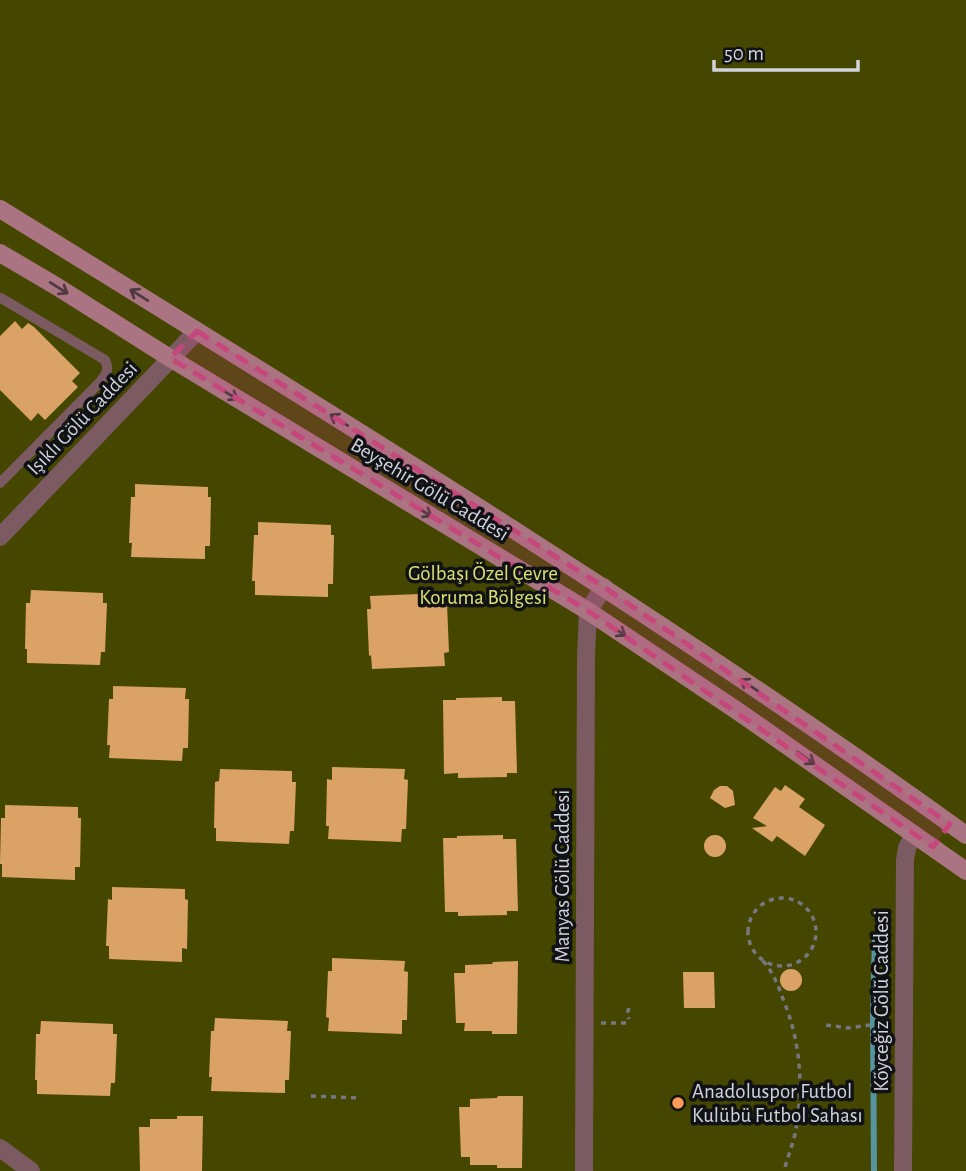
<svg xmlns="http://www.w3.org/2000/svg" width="966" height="1171" font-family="'Alegreya Sans',sans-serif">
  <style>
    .green { fill: #454600 }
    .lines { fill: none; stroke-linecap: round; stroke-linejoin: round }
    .stream { stroke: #5694a0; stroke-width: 6 }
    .building { fill: #daa365 }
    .path { stroke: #767881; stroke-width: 3.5; stroke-dasharray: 5 5; stroke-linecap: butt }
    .service { stroke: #7c5a62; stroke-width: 10 }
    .minor { stroke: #7c5a62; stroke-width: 18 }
    .tertiary { stroke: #7c5a62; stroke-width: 18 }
    .secondary { stroke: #aa7482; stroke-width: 18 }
    .oneway { stroke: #4e3941 }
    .marked { fill: #c6477b; fill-opacity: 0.2; stroke: #c6477b; stroke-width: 5; stroke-dasharray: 14 9; stroke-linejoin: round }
    .poi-dot { fill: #fe9b58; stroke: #101216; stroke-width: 2.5 }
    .labels { text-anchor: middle; stroke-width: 7; stroke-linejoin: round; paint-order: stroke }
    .street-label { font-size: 21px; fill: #d2d4db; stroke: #101216 }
    .park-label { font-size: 21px; fill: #dbe074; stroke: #101216 }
    .poi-label { font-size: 21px; fill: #d2d4db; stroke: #101216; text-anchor: start }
  </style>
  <rect width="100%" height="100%" fill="#262933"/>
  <!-- green -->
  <path class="green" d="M0 0H966V1171H0Z"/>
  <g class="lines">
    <!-- stream -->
    <path class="stream" d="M874 1171 873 1015 875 938"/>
  </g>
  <!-- building -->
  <path class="building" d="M15 321 22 329 28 323 34 327 80 373 72 381 78 387 45 420 38 413 31 421 0 390V336Z
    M135 484 208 487V497H211L210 546H205V559L131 557 132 543H129L131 497H135Z
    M258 522 331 525V535H334L333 584H328V597L255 595V581H252L254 535H258Z
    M31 590 103 593V603H107L105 652H101L100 665 27 663V649H25L26 603H30Z
    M443 593V604H447L449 652 444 653 445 666 372 669 371 655 369 656 367 609H371L370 596Z
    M113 686 186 688 185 699H189L188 748H183L182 761 109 758 110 745H107L109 699H113Z
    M502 697V701H515L517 773H507V777L458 778V773L444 774 443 700H456V698Z
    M332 767 405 769 404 779 408 780 406 829H402L401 842 328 839 329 826H326L327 779 332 780Z
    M220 769 292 771V782H296L294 831H290L289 844 216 841V828H214L215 782 219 781Z
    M785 785 805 799 799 807 825 825 805 856 777 836 772 842 752 828 767 826 753 818 775 787 781 791Z
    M720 786H727L733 791 735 805 725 808 710 798 714 790Z
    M5 805 78 807V818H81L80 867H75V880L2 877V864H0L1 818H5Z
    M704 846a11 11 0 1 1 22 0a11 11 0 1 1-22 0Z
    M503 835V839H516L518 911H507V915L458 916V912H445L443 838H457V836Z
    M112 887 185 889V899L188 900 187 949 182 948V962L109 959V946H106L108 899 112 900Z
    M332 958 405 961 404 971 408 972 407 1020H402V1034L328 1031 329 1018 326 1017 328 971H332Z
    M518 961 517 1034H492V1031H464L465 1023H456L454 973H465V965L492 964 493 962Z
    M780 980a11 11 0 1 1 22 0a11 11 0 1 1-22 0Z
    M683 972H714L715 1008H684Z
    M215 1018 288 1021 287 1031H291L289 1080H285V1093L211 1091 212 1077H209L211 1031H214Z
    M41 1021 113 1024V1034H117L115 1083H111L110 1096 37 1094V1080H35L36 1034H40Z
    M498 1096H523L522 1168H497V1165H470V1157H461L459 1107H470V1099L497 1098Z
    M177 1116H203L202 1171H140L139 1127H150V1119H177Z"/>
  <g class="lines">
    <!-- path -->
    <path class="path" d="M748 932a34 34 0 1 1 68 0a34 34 0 1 1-68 0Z
      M763 961C773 972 778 985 783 999 801 1042 804 1089 795 1134 792 1147 787 1159 784 1171
      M629 1008 627 1014 629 1019
      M601 1023H629
      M826 1025 848 1028 870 1025
      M311 1096 360 1098"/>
    <!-- service -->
    <path class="service" d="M0 483 99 383C106 375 110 370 105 360L1 298"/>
    <!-- minor -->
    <path class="minor" d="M0 537 197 331
      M903 1171 905 860 907 848 914 834"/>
    <!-- tertiary -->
    <path class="tertiary" d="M0 1148 31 1171
      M584 1171 586 656 588 611 604 587"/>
    <!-- secondary -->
    <path class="secondary" d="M0 209C326 411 655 611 966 835
      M0 253 56 286 170 358 588 611 739 712 966 871"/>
  </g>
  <!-- one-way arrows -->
  <defs><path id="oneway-shaft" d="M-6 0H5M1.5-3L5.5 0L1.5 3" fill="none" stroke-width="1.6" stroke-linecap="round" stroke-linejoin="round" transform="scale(1.75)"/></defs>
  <g class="oneway">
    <use href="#oneway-shaft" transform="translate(59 288) rotate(32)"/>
    <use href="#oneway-shaft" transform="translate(139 295) rotate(-148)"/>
    <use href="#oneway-shaft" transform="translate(229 394) rotate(31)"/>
    <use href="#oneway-shaft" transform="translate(339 420) rotate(-148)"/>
    <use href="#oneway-shaft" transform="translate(423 511) rotate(31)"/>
    <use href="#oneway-shaft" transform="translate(617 630) rotate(34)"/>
    <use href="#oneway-shaft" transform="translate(749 685) rotate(-146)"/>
    <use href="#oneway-shaft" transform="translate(806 758) rotate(35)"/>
  </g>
  <!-- marked area -->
  <path class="marked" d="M197 331 604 587 950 824 933 847 588 611 170 358Z"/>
  <!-- markers -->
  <circle class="poi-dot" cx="678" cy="1103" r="7"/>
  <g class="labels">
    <!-- street labels -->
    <g class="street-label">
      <text transform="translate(82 418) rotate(-46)" y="7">Işıklı Gölü Caddesi</text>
      <text transform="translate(430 489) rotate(31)" y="7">Beyşehir Gölü Caddesi</text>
      <text transform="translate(562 876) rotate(-90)" y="7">Manyas Gölü Caddesi</text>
      <text transform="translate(881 1001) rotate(-90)" y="7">Köyceğiz Gölü Caddesi</text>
    </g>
    <!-- park labels -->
    <g class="park-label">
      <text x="483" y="580">Gölbaşı Özel Çevre<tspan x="483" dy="24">Koruma Bölgesi</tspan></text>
    </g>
    <!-- poi labels -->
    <g class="poi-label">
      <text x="692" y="1098">Anadoluspor Futbol<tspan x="692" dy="24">Kulübü Futbol Sahası</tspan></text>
    </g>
  </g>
  <!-- scale -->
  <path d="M714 60v10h144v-10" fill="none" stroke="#d2d4db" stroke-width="3.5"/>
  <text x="724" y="60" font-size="21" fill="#d2d4db" stroke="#101216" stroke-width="5" paint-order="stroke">50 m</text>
</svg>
